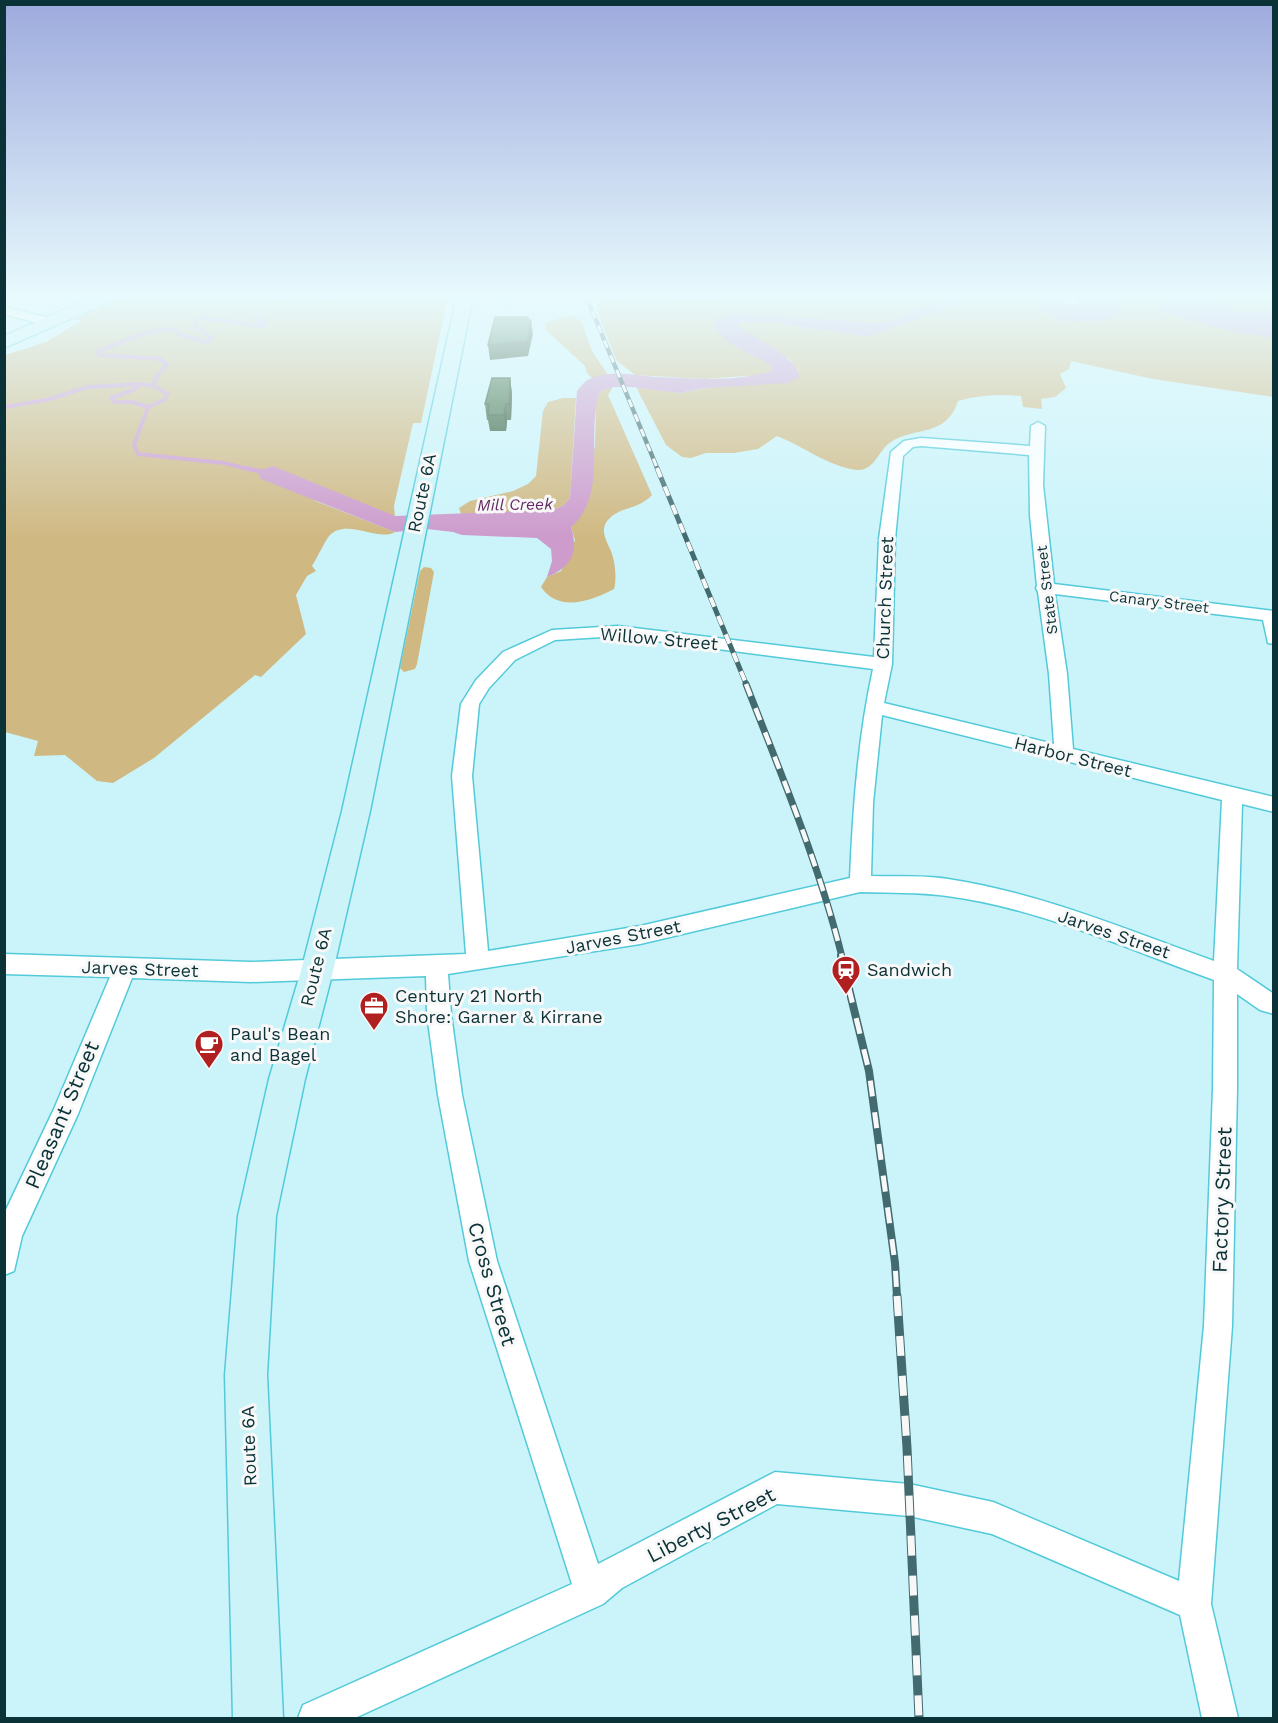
<svg xmlns="http://www.w3.org/2000/svg" width="1278" height="1723" font-family="'Work Sans',sans-serif">
  <style>
    .green { fill: #d0b882 }
    .water { fill: #cd9bcc }
    .lines { fill: none; stroke-linecap: round; stroke-linejoin: round }
    .stream-far1 { stroke: #cd9bcc; stroke-width: 4 }
    .stream { stroke: #cd9bcc; stroke-width: 4.5 }
    .street-casing { stroke: #52cad9; stroke-width: 3 }
    .secondary-casing { stroke: #52cad9; stroke-width: 3 }
    .street { fill: #fff; fill-rule: evenodd }
    .secondary { fill: #cbf3f8; fill-rule: evenodd }
    .rail-far4-casing { stroke: #426a6f; stroke-width: 4.5 }
    .rail-far3-casing { stroke: #426a6f; stroke-width: 5 }
    .rail-far2-casing { stroke: #426a6f; stroke-width: 7 }
    .rail-far1-casing { stroke: #426a6f; stroke-width: 8 }
    .rail-casing { stroke: #426a6f; stroke-width: 9 }
    .rail-far4 { stroke: #f8f8f8; stroke-width: 3; stroke-dasharray: 8; stroke-linecap: butt }
    .rail-far3 { stroke: #f8f8f8; stroke-width: 4; stroke-dasharray: 10; stroke-linecap: butt }
    .rail-far2 { stroke: #f8f8f8; stroke-width: 4.5; stroke-dasharray: 13; stroke-linecap: butt }
    .rail-far1 { stroke: #f8f8f8; stroke-width: 5; stroke-dasharray: 16; stroke-linecap: butt }
    .rail { stroke: #f8f8f8; stroke-width: 7; stroke-dasharray: 20; stroke-linecap: butt }
    .wall { fill: #2e5933 }
    .shaded-wall { fill: #254829 }
    .building { fill: #35673b; stroke: #254829; stroke-width: 1.5 }
    .labels { text-anchor: middle; stroke-width: 6; stroke-linejoin: round; paint-order: stroke }
    .far-street-label { font-size: 15px; fill: #0a3237; stroke: #f8f8f8 }
    .far-water-label { font-size: 16px; font-style: italic; fill: #632864; stroke: #f8f8f8 }
    .street-label { font-size: 18px; fill: #0a3237; stroke: #f8f8f8 }
    .poi-label { font-size: 18px; fill: #0a3237; stroke: #f8f8f8; text-anchor: start }
    .near-street-label { font-size: 21px; fill: #0a3237; stroke: #f8f8f8 }
  </style>
  <rect width="100%" height="100%" fill="#cbf4fa"/>
  <!-- green -->
  <path class="green" d="M126 296H448L421 423H413L394 506 395 516 313 500 395 532C379 542 349 519 331 534 326 538 317 559 312 566L316 571 307 576 296 595 306 634 261 677 255 675 154 758 113 783 97 781 65 755 34 756 38 741 5 732V355L46 342 81 321 75 319Z
    M629 296H675L693 301 721 296H939L935 301 892 321 873 323 738 313 723 316 773 368 771 371 760 375 705 379 635 375 616 360 596 308 598 302 604 299Z
    M951 296H1046L1063 310 1102 296H1273V397L1153 379 1071 361 1069 369 1060 374 1066 388 1055 397 1041 399 1042 409 1023 407 1021 396C1000 394 979 395 958 401 946 438 915 426 891 442 878 450 875 471 857 470 829 467 803 446 777 436L758 449 734 453H706L691 458 682 457 666 445 636 387 679 393 799 372 789 359 737 326 741 322H770L869 337Z
    M567 316H574L582 323 592 351 608 375 593 379 587 373 585 366 546 330 545 323Z
    M613 387 608 395 652 495C639 509 622 507 611 517 598 528 606 540 611 551 615 561 617 579 614 589 591 601 559 613 541 587L547 577 561 571 575 540 571 527 595 447 596 404 600 391Z
    M563 398H576L570 498 563 506 552 510 461 514 459 508 470 501 513 491 528 484 536 476 543 411 548 402Z
    M424 567 431 568 434 572 417 664 415 669 404 672 400 668 420 571Z"/>
  <!-- water -->
  <path class="water" d="M939 296H961L955 304 869 337 770 322H741L737 326C752 336 799 358 799 377L788 383 706 388 679 393 631 387H613L600 391C585 434 609 494 571 527 579 553 571 567 547 577L552 561 551 549 537 538 462 535 453 532 427 529 395 532 261 479 259 475 260 470 273 466 395 516 552 510 563 506 570 498 577 391C580 388 583 383 586 381 605 369 634 375 655 377 692 378 735 383 771 371L772 368 769 364C752 354 721 344 714 324L723 316 738 313 873 323 892 321 935 301Z
    M1035 296H1055L1063 303 1075 306 1079 300 1076 296H1137L1126 303 1114 317C1089 322 1061 326 1040 309V302Z
    M1171 296H1209L1230 309 1250 313 1268 310 1273 307V338L1233 332 1163 312 1155 301Z"/>
  <g class="lines">
    <!-- stream-far1 -->
    <path class="stream-far1" d="M294 296C303 305 319 302 329 296
      M139 385 133 390 111 398 115 402H132L148 407
      M154 386 155 378 167 364 160 359 99 355 98 352C123 341 147 329 175 329L178 334 207 342 212 339 195 325 196 320 204 318 262 326 265 323 257 320 270 300 278 296
      M4 407 46 400 88 387 139 384 154 386 168 394 164 400 148 407 134 445 138 454 224 463 252 470"/>
    <!-- stream -->
    <path class="stream" d="M246 468 267 473"/>
    <!-- street casing -->
    <g class="street-casing">
      <path id="street" d="M4 307 53 319 55 322 49 326 4 314Z
        M1038 422 1045 426 1043 485 1054 584 1274 611V644L1268 643 1263 620 1055 594 1067 674 1073 749 1274 797V812L1242 804 1237 969 1274 994V1014L1260 1010 1237 994V1089L1232 1326 1211 1604 1238 1718H1202L1180 1615 992 1534 909 1516 777 1504 622 1588 603 1604 355 1718H298L303 1705 572 1584 469 1261 438 1095 427 1014 426 976 251 982 132 978 78 1114 22 1236 14 1271 4 1275V1214L54 1109 110 977 4 974V954L251 962 466 954 452 776 461 704 476 680 503 652 552 630 618 626 874 657 879 539 891 452 904 441 921 438 1030 446 1031 426ZM921 446 1029 455 1030 515 1037 586 1036 588 1038 592 1049 674 1054 744 884 703 892 664 895 539 903 456 913 447ZM618 636 873 669C858 738 853 807 850 878L640 926 488 951 472 776 479 704 489 688 515 660 555 640ZM882 715 1222 800 1214 961C1127 930 1040 893 948 879 923 875 896 877 871 876L873 803ZM860 892C889 893 919 892 947 896 1039 908 1127 949 1214 980L1213 1089 1204 1326 1179 1581 993 1502 909 1484 775 1472 598 1564 497 1261 462 1095 451 1014 448 974 640 944Z"/>
    </g>
    <!-- secondary casing -->
    <g class="secondary-casing">
      <path id="secondary" d="M96 296H118L116 299 4 348V336Z
        M457 296H473L370 811 333 971 305 1079 276 1216 267 1375 283 1718H233L225 1375 238 1216 269 1079 301 971 342 811Z"/>
    </g>
    <!-- street -->
    <use href="#street" class="street"/>
    <!-- secondary -->
    <use href="#secondary" class="secondary"/>
    <!-- rail-far4 casing -->
    <g class="rail-far4-casing">
      <path id="rail-far4" d="M586 296 658 470"/>
    </g>
    <!-- rail-far3 casing -->
    <g class="rail-far3-casing">
      <path id="rail-far3" d="M657 468 747 686"/>
    </g>
    <!-- rail-far2 casing -->
    <g class="rail-far2-casing">
      <path id="rail-far2" d="M746 684C781 774 819 864 842 957"/>
    </g>
    <!-- rail-far1 casing -->
    <g class="rail-far1-casing">
      <path id="rail-far1" d="M841 956 869 1071 895 1263 897 1297"/>
    </g>
    <!-- rail casing -->
    <g class="rail-casing">
      <path id="rail" d="M897 1296 907 1448 919 1718"/>
    </g>
    <!-- rail-far4 -->
    <use href="#rail-far4" class="rail-far4"/>
    <!-- rail-far3 -->
    <use href="#rail-far3" class="rail-far3"/>
    <!-- rail-far2 -->
    <use href="#rail-far2" class="rail-far2"/>
    <!-- rail-far1 -->
    <use href="#rail-far1" class="rail-far1"/>
    <!-- rail -->
    <use href="#rail" class="rail"/>
  </g>
  <!-- wall -->
  <path class="wall" d="M510 378 512 394 511 420H507L506 431H490L488 420H487L485 404Z"/>
  <!-- shaded-wall -->
  <path class="shaded-wall" d="M528 317 529 330 531 320 533 334 528 356 490 360 488 345Z
    M510 378 512 394 511 420 509 404Z
    M506 404 507 420 506 431 504 415Z"/>
  <!-- building -->
  <path class="building" d="M495 317H528V320H531L527 341 488 345Z
    M492 378H510L509 404H506L504 415H488L489 404H485Z"/>
  <!-- sky -->
  <linearGradient id="sky" x2="0" y2="1"><stop stop-color="#9daadd"/><stop offset="0.55" stop-color="#e8fafd"/><stop offset="1" stop-color="#e8fafd" stop-opacity="0"/></linearGradient>
  <rect width="1278" height="538" fill="url(#sky)"/>
  <!-- icons -->
  <defs>
    <g id="station-pin" transform="scale(1.5)"><path d="M0 17L-7.5 6A9.5 9.5 0 1 1 7.5 6Z" fill="#b12020" stroke="#f8f8f8"/><path d="M-3-6H3Q5-6 5-4V2Q5 4 3 4L4.5 6H3L1.5 4h-3L-3 6H-4.5L-3 4Q-5 4-5 2V-4Q-5-6-3-6ZM-3.5-4v3h7v-3ZM-3.5 1v1.5H-2V1ZM2 1v1.5H3.5V1Z" fill="#fff"/></g>
    <g id="office-pin" transform="scale(1.5)"><path d="M0 17L-7.5 6A9.5 9.5 0 1 1 7.5 6Z" fill="#b12020" stroke="#f8f8f8"/><path d="M-6-3h4V-5.5h4V-3h4V5H-6ZM-1-4.5V-3h2v-1.5ZM-6 0V1H6V0Z" fill="#fff"/></g>
    <g id="cafe-pin" transform="scale(1.5)"><path d="M0 17L-7.5 6A9.5 9.5 0 1 1 7.5 6Z" fill="#b12020" stroke="#f8f8f8"/><path d="M-5.5-4.5H6V0H3Q3 3.5 0 3.5H-2.5Q-5.5 3.5-5.5 0ZM3-3.2v2h1.7v-2ZM-6 4.5H4V6H-6Z" fill="#fff"/></g>
  </defs>
  <g fill-rule="evenodd">
    <use href="#station-pin" x="846" y="970"/>
    <use href="#office-pin" x="374" y="1006"/>
    <use href="#cafe-pin" x="209" y="1044"/>
  </g>
  <g class="labels">
    <!-- far-street labels -->
    <g class="far-street-label">
      <text transform="translate(1047 590) rotate(-97)" y="5">State Street</text>
      <text transform="translate(1159 602) rotate(7)" y="5">Canary Street</text>
    </g>
    <!-- far-water labels -->
    <g class="far-water-label">
      <text transform="translate(515 504) rotate(-1)" y="6">Mill Creek</text>
    </g>
    <!-- street labels -->
    <g class="street-label">
      <text transform="translate(422 493) rotate(-78)" y="6">Route 6A</text>
      <text transform="translate(885 598) rotate(-88)" y="6">Church Street</text>
      <text transform="translate(659 639) rotate(5)" y="6">Willow Street</text>
      <text transform="translate(1073 757) rotate(14)" y="6">Harbor Street</text>
      <text transform="translate(1114 934) rotate(19)" y="6">Jarves Street</text>
      <text transform="translate(623 937) rotate(-11)" y="6">Jarves Street</text>
      <text transform="translate(316 967) rotate(-76)" y="6">Route 6A</text>
      <text transform="translate(140 969) rotate(2)" y="6">Jarves Street</text>
      <text transform="translate(249 1446) rotate(-92)" y="6">Route 6A</text>
    </g>
    <!-- poi labels -->
    <g class="poi-label">
      <text x="867" y="976">Sandwich</text>
      <text x="395" y="1002">Century 21 North<tspan x="395" dy="21">Shore: Garner &amp; Kirrane</tspan></text>
      <text x="230" y="1040">Paul's Bean<tspan x="230" dy="21">and Bagel</tspan></text>
    </g>
    <!-- near-street labels -->
    <g class="near-street-label">
      <text transform="translate(62 1115) rotate(-67)" y="7">Pleasant Street</text>
      <text transform="translate(1222 1200) rotate(-88)" y="7">Factory Street</text>
      <text transform="translate(492 1284) rotate(74)" y="7">Cross Street</text>
      <text transform="translate(711 1525) rotate(-27)" y="7">Liberty Street</text>
    </g>
  </g>
  <!-- border -->
  <rect width="1278" height="1723" fill="none" stroke="#0a3237" stroke-width="12"/>
</svg>
